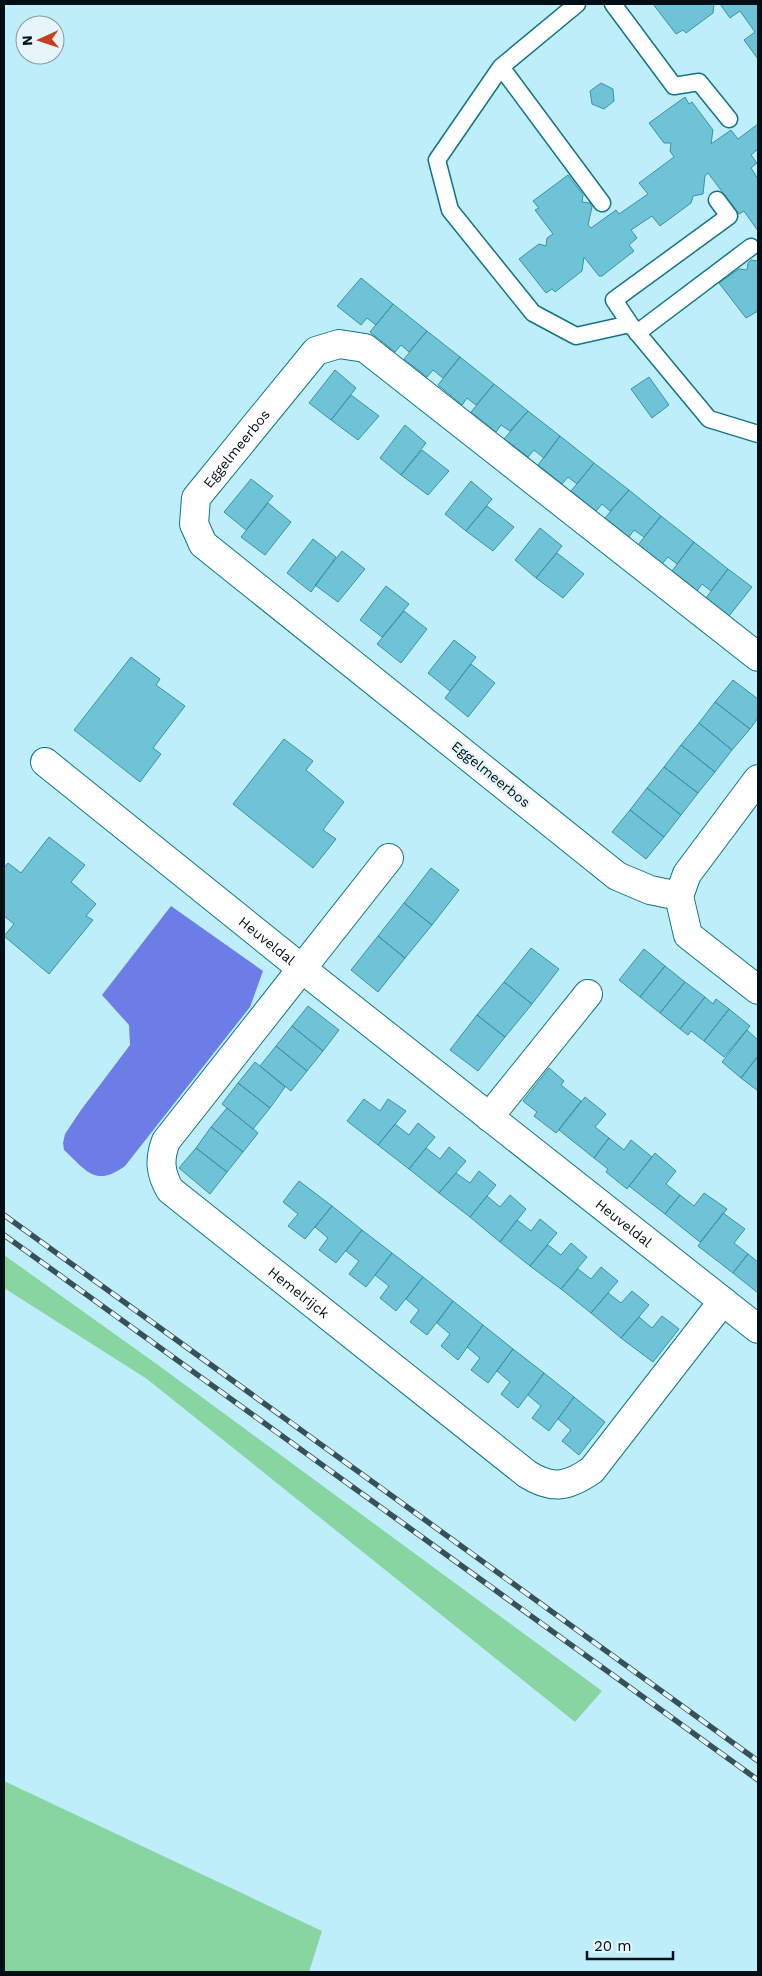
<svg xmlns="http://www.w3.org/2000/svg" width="762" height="1976" font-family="'Work Sans',sans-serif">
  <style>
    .green { fill: #87d5a1 }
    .water { fill: #6c7de7 }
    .building { fill: #6ec3d7; stroke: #3a92a4 }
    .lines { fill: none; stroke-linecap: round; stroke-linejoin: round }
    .service-casing { stroke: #117587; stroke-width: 19 }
    .minor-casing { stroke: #117587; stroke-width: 30 }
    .service { stroke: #fff; stroke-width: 16 }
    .minor { stroke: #fff; stroke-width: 28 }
    .rail-casing { stroke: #385159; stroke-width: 5.5 }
    .rail { stroke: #e5f5f9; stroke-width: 4; stroke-dasharray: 11; stroke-linecap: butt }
    .labels { text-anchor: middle; stroke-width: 5; stroke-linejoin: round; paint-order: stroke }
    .street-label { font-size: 14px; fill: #000f15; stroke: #e5f5f9 }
  </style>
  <rect width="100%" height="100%" fill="#beeefa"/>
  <!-- green -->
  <path class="green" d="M4 1255 158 1365 602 1691 575 1722 147 1379 4 1288Z
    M4 1781 322 1931 309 1972H4Z"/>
  <!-- water -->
  <path class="water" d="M171 906 263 971 250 1007 125 1166C95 1188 86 1170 64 1150L63 1143 65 1134 81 1110 130 1045 129 1025 102 995Z"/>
  <!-- building -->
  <path class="building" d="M653 4H714L713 13 686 33 683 30 676 34Z
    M720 4H758V59L744 40 755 32 740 11 730 18Z
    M601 83 613 89 614 101 604 109 592 104 590 91Z
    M685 97 689 104 692 102 713 130 711 144 731 130 738 139 758 124V149L751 155 757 163 751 168 758 179V231L744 211 739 214 708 173 705 176 703 194 693 196 691 203 660 226 652 216 631 230 637 238 629 245 634 251 602 276H599L584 257 582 271 555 292 552 289 546 293 519 259 539 244 546 246 547 238 553 234 535 210 539 208 533 201 568 175 583 195 582 202 590 203 592 207 588 225 591 228 616 210 619 214 648 194 639 183 674 157 670 151 671 143H664L649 123Z
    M751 260 758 261V311L746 318 719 283 739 269 747 270 748 263Z
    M361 278 393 304 376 325 367 318 361 325 337 306Z
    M393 304 427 331 409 352 401 345 395 352 370 332Z
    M427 331 460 357 443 378 433 370 427 377 404 359Z
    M460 357 494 384 476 405 467 398 462 405 438 385Z
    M335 370 356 388 331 420 309 403Z
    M649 377 669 405 652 418 631 389Z
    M494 384 528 411 510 431 501 425 496 432 471 412Z
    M351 395 379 416 358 440 331 420Z
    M528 411 560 436 544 458 534 450 528 457 504 439Z
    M405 425 426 443 401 475 380 458Z
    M560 436 594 463 577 484 568 477 562 484 538 465Z
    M422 450 449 471 428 495 401 475Z
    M594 463 629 490 610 511 602 504 596 511 571 491Z
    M251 479 273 496 246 530 224 512Z
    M471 481 492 499 466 531 445 514Z
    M629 490 661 516 644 537 634 530 629 537 605 518Z
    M268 503 291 522 265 555 241 537Z
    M487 506 514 527 493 551 466 531Z
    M661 516 694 542 677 564 668 557 662 564 638 545Z
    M540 528 562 546 536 578 515 560Z
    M313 539 336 557 311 592 287 573Z
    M694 542 728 569 711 591 702 584 697 591 672 571Z
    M342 551 365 569 338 602 315 585Z
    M557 553 584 574 563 598 536 578Z
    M728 569 752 587 729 616 706 598Z
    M386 586 409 604 382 637 360 620Z
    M404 611 427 629 401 663 377 644Z
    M454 640 476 657 450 691 428 673Z
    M131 657 160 679 156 685 185 706 153 748 161 754 140 782 74 730Z
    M471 664 495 683 468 717 445 698Z
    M733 680 758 699V718L750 729 715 702Z
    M715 702 750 729 732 750 699 723Z
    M699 723 732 750 715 772 681 745Z
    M284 739 313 761 306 770 344 802 323 830 336 839 313 868 233 804Z
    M681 745 715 772 698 793 664 767Z
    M664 767 698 793 681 815 647 788Z
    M647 788 681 815 664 837 630 810Z
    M630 810 664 837 646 859 612 832Z
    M49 837 85 865 71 882 96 904 86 916 93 920 49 974 4 936 14 924 4 916V868L8 863 21 873Z
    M431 868 459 890 432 925 404 903Z
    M404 903 432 925 405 958 378 936Z
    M378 936 405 958 378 992 351 970Z
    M531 948 559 969 532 1004 504 982Z
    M644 949 665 966 640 997 619 980Z
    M665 966 685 982 660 1013 640 997Z
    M504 982 532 1004 505 1037 477 1015Z
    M685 982 705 997 680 1029 660 1013Z
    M705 997 713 1004 716 999 729 1009 704 1041 691 1031 688 1035 680 1029Z
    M308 1006 339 1030 323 1051 292 1026Z
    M729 1009 750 1026 724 1057 704 1041Z
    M477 1015 505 1037 478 1071 450 1050Z
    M292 1026 323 1051 307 1071 276 1046Z
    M747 1030 758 1040V1056L741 1078 722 1062Z
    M276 1046 307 1071 291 1091 260 1066Z
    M758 1056V1091L741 1078Z
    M255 1062 285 1087 270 1108 238 1083Z
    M549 1068 564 1081 561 1085 581 1101 556 1133 534 1116 537 1112 523 1101Z
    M238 1083 270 1108 253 1129 222 1104Z
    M585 1097 606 1114 595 1127 609 1138 594 1158 559 1130Z
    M364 1099 380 1111 388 1099 406 1111 378 1145 347 1121Z
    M227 1108 258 1133 243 1152 211 1127Z
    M418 1123 435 1137 409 1169 378 1145 395 1124 409 1135Z
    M211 1127 243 1152 227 1172 196 1148Z
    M609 1138 624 1150 631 1140 652 1157 627 1189 606 1172 608 1169 594 1158Z
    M449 1147 466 1161 439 1193 409 1169 426 1148 440 1159Z
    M196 1148 227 1172 210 1194 179 1168Z
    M655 1153 676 1171 666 1184 680 1195 665 1214 629 1186Z
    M479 1171 496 1185 470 1217 439 1193 456 1173 470 1183Z
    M299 1181 332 1206 305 1239 288 1226 298 1214 283 1202Z
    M704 1193 727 1209 700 1242 665 1214 680 1195 694 1206Z
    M510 1195 526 1209 500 1242 470 1217 487 1196 500 1207Z
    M332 1206 362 1230 336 1263 319 1250 328 1238 315 1227Z
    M723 1213 745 1229 734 1243 748 1254 733 1273 698 1246Z
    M540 1219 557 1233 530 1266 500 1242 517 1220 531 1231Z
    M362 1230 392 1253 366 1287 349 1274 359 1261 346 1251Z
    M571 1243 587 1257 561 1289 530 1266 548 1245 561 1255Z
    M392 1253 423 1277 396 1311 380 1298 389 1286 375 1275Z
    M748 1254 758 1262V1293L733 1273Z
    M601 1267 618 1281 591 1313 561 1289 578 1269 591 1279Z
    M423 1277 453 1301 427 1335 410 1322 419 1310 406 1299Z
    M632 1291 649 1305 621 1338 591 1313 608 1293 621 1303Z
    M453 1301 483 1325 458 1360 441 1346 450 1334 437 1323Z
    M662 1316 679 1329 653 1362 621 1338 639 1317 652 1328Z
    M483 1325 513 1349 488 1383 471 1370 480 1358 467 1347Z
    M513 1349 544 1373 518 1408 501 1394 510 1382 497 1371Z
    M544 1373 574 1397 549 1431 532 1418 541 1406 528 1395Z
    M574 1397 605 1422 579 1455 562 1441 571 1430 558 1419Z"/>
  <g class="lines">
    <!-- service casing -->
    <g class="service-casing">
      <path id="service" d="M577 4 501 67 437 160 450 210 533 313 576 336 630 324 709 419 758 434
        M613 4 674 86 699 82 729 119
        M501 67 602 203
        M630 324 614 300 729 216 717 200
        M637 333 751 247"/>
    </g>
    <!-- minor casing -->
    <g class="minor-casing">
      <g id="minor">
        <path id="s1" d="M45 762 301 968 758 1329"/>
        <path d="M758 779 687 874 679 896 688 935 758 990"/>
        <path id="s2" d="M389 858 166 1141C159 1159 160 1173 170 1190L527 1474C552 1490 568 1487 592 1470L723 1301"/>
        <path id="s3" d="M679 896 650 890 617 876 203 544 194 524 196 498 316 351 339 344 365 348 758 657"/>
        <path d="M489 1117 588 994"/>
      </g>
    </g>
    <!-- service -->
    <use href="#service" class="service"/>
    <!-- minor -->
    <use href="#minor" class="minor"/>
    <!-- rail casing -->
    <g class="rail-casing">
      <path id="rail" d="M4 1215 758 1761
        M4 1235 758 1780"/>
    </g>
    <!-- rail -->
    <use href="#rail" class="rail"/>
  </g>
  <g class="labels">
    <!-- street labels -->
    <g class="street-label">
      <text dy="5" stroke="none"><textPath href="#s3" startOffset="708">Eggelmeerbos</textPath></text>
      <text transform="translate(491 774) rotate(39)" y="5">Eggelmeerbos</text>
      <text dy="5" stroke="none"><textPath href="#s1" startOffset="285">Heuveldal</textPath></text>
      <text dy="5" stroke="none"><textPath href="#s1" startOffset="740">Heuveldal</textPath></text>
      <text dy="5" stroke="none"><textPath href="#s2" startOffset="576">Hemelrijck</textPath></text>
    </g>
  </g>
  <!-- border -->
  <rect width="762" height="1976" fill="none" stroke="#000f15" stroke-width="10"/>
  <!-- north arrow -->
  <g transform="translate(40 40) rotate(267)"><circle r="24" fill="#e5f5f9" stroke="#89999e"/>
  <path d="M0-4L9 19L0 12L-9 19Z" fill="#c73d1d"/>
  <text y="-8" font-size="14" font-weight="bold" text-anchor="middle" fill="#000f15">N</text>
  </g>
  <!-- scale -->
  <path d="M587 1951v8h86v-8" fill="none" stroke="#000f15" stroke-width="2.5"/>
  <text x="594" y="1951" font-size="15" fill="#000f15" stroke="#e5f5f9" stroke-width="4" paint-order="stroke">20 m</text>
</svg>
